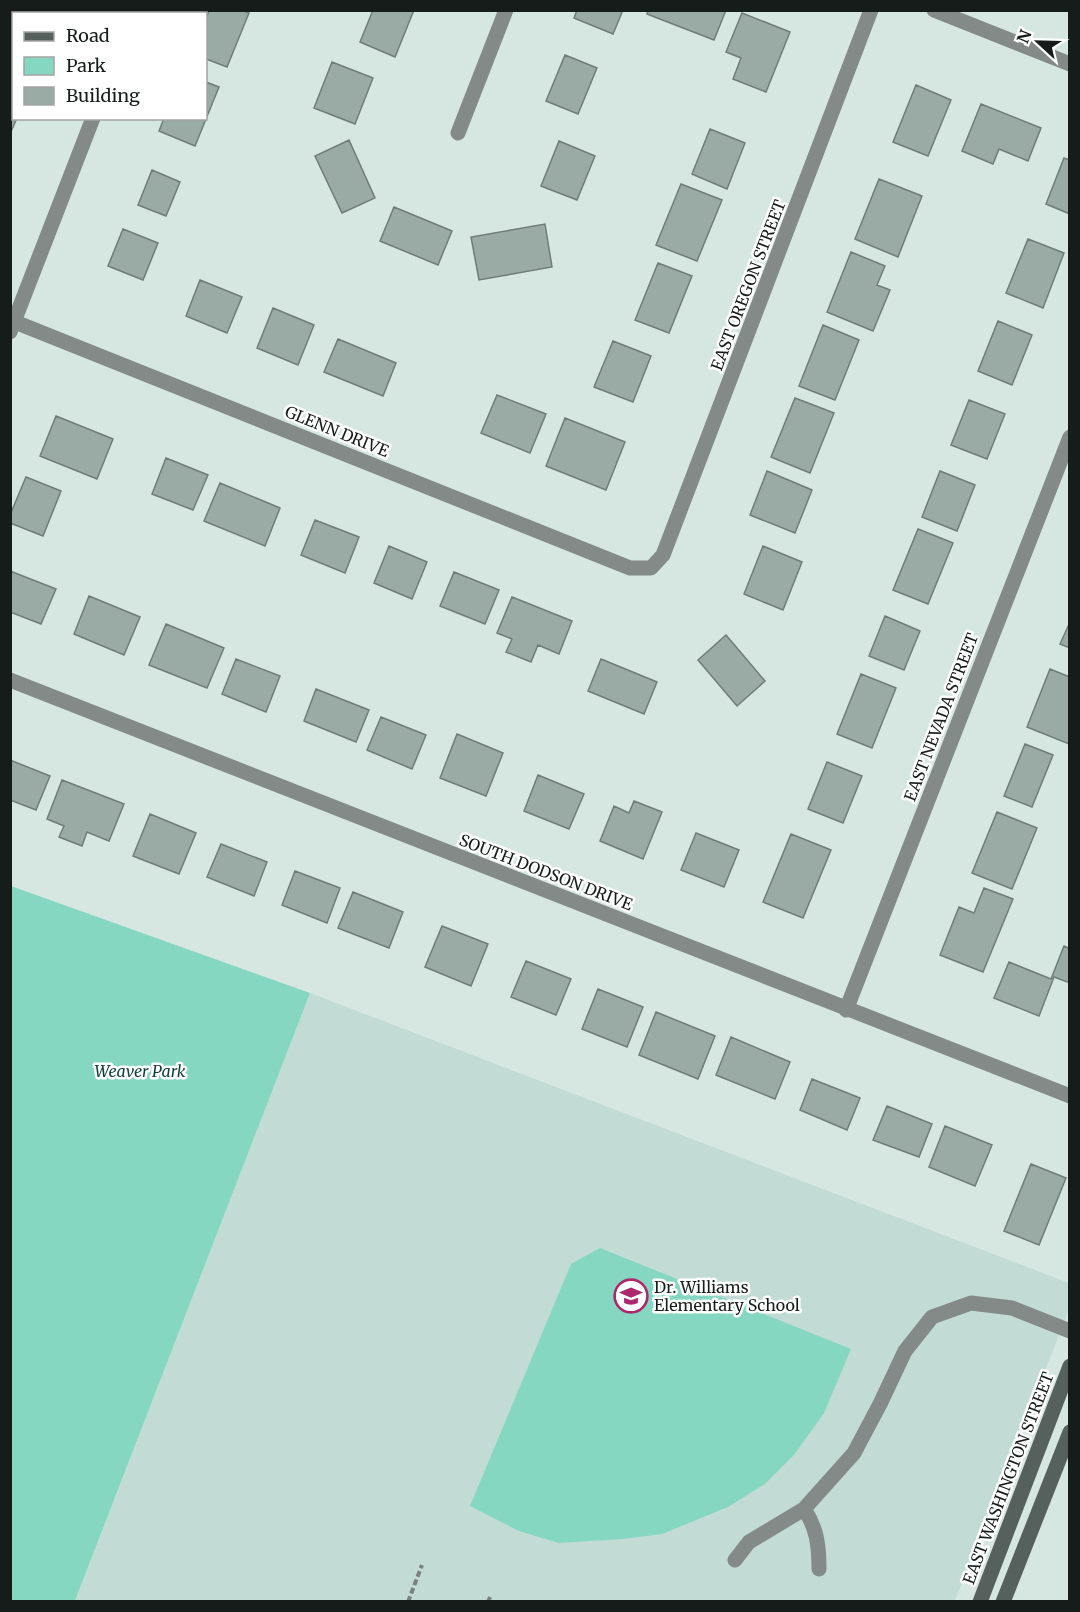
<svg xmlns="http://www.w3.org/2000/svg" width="1080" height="1612" font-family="Merriweather,serif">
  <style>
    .built { fill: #c2dbd4 }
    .green { fill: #86d7c1 }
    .building { fill: #9aaaa5; stroke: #6f7d79; stroke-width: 1.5 }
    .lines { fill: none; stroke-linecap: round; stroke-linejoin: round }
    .path { stroke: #788380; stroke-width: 4; stroke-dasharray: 6 3; stroke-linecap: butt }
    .lane { stroke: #838a87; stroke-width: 15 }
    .street { stroke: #838a87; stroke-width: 15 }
    .secondary { stroke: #56605d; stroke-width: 15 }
    .labels { text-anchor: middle; stroke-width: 5; stroke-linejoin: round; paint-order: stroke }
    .street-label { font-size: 16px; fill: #161c1a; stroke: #fff }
    .park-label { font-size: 16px; font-style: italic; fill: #0e3f34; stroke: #fff }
    .poi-label { font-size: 16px; fill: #161c1a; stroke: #fff; text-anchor: start }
  </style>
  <rect width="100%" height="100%" fill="#d6e6e1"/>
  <!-- built -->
  <path class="built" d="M310 993 1069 1283V1309L955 1601 75 1602Z"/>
  <!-- green -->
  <path class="green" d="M11 886 310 993 75 1601H11Z
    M600 1248 851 1349 824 1413 794 1455 765 1484 728 1507 662 1534 623 1539 559 1543 519 1531 470 1506 571 1264Z"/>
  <!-- building -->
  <path class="building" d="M17 10H29L37 14H16Z
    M209 10H242L249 13 227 67 206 59V19Z
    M373 10H414L395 57 360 42Z
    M577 10H623L613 34 574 18Z
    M648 10H726L714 40 647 14Z
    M742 13 790 32 766 92 733 79 741 58 726 52Z
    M14 19V53L10 51V26Z
    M565 55 597 68 578 114 546 101Z
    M332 62 373 78 355 124 314 108Z
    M206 82 219 87 195 146 159 131 164 118H206Z
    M916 85 951 100 928 156 893 142Z
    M10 99 14 101V118H17L10 134Z
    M981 104 1041 128 1028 161 999 149 993 164 962 151Z
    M710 129 745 143 727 189 692 174Z
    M349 140 375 198 342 213 315 156Z
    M559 141 595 156 577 200 541 186Z
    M1064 158 1070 160V214L1046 204Z
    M152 170 180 182 166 216 138 205Z
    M879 179 922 196 898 257 855 239Z
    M681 184 722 200 697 261 656 245Z
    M394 207 452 231 438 265 380 241Z
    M545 224 552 267 479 280 471 237Z
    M123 229 158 243 143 280 108 266Z
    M1028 239 1064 253 1043 308 1006 293Z
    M851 252 885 266 877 285 890 290 873 331 827 312Z
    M658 263 692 276 669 333 635 320Z
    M200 280 242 297 227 333 186 316Z
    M273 308 314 325 298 365 257 348Z
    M998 321 1032 335 1012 385 978 371Z
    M823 325 859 340 835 400 799 386Z
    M338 339 396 363 383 396 324 372Z
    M613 341 651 356 633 402 594 387Z
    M497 395 546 414 530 453 481 433Z
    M795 398 834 413 810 473 771 457Z
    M969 400 1005 414 987 459 951 445Z
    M56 416 113 439 97 479 40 456Z
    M565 418 625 442 606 490 546 466Z
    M166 458 208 475 193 510 152 494Z
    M767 471 812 490 795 533 750 515Z
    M940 471 975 485 957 531 922 517Z
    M26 477 61 491 43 536 10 523V515Z
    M220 483 280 508 265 546 204 521Z
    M315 520 359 537 345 573 301 555Z
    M918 529 953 543 928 604 893 590Z
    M389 546 427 562 412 599 374 583Z
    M763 546 802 562 783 610 744 594Z
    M10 571 56 589 41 624 10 612Z
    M454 572 499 590 485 624 440 606Z
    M89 596 140 617 124 655 74 634Z
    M512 597 572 621 559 654 538 645 531 662 506 652 512 639 497 633Z
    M885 616 920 631 904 670 869 656Z
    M1070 622V648L1060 644Z
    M166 624 224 648 207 688 149 665Z
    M726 635 765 681 737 706 698 660Z
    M236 659 280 676 266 712 222 694Z
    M601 659 657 682 644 714 588 691Z
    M1050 669 1070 677 1069 744 1027 727Z
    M861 674 896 688 872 748 837 734Z
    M316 689 369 710 356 742 304 721Z
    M381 717 426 735 412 769 367 750Z
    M457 734 503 753 486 796 440 778Z
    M1025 744 1053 755 1032 807 1004 796Z
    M10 760 50 776 36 810 10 800Z
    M827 762 862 776 843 823 808 809Z
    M538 775 584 794 569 829 524 811Z
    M62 780 124 804 109 841 87 832 82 846 59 837 64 826 47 819Z
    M634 801 662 812 643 859 600 841 614 806 629 813Z
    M997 812 1037 828 1012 889 972 873Z
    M150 814 196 833 179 874 133 856Z
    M696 833 739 850 724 887 681 870Z
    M791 834 831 850 803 918 763 902Z
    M221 844 267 862 254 896 207 877Z
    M295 871 340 888 327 923 282 905Z
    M984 888 1013 899 983 972 940 955 959 907 974 913Z
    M353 892 403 912 389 948 338 928Z
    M442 926 488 944 471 986 425 967Z
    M1064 946 1070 949V983L1054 977 1039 1016 994 998 1009 962 1051 979Z
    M526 961 571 979 556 1015 511 997Z
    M598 989 643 1007 627 1047 582 1029Z
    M656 1012 715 1036 698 1079 639 1055Z
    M731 1037 790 1062 775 1099 716 1075Z
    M812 1079 860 1098 847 1130 800 1110Z
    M887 1106 932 1124 919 1157 873 1140Z
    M945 1126 992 1145 975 1186 929 1167Z
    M1031 1164 1066 1178 1039 1245 1004 1231Z"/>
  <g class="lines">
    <!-- path -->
    <path class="path" d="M408 1602 422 1565
      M449 1602H456
      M488 1602 490 1597"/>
    <!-- lane -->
    <path class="lane" d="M804 1509C817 1528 819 1546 819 1569
      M735 1560 749 1542 804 1509 854 1453 880 1404 905 1351 932 1317 971 1303 1012 1308 1070 1331"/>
    <!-- street -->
    <path class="street" d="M934 10 1070 64
      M134 14 136 10
      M458 133 506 10
      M10 320 630 568H651L663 555 871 10
      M10 332 93 118
      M10 680 1070 1096
      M846 1010 1070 437"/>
    <!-- secondary -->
    <path class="secondary" d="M980 1602 1070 1366
      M1003 1602 1070 1432"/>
  </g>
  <!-- icons -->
  <defs>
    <g id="school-ring" transform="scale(1.725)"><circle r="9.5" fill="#fff" stroke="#ae276c" stroke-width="1.5"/><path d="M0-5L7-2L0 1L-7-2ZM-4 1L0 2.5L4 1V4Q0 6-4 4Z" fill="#ae276c"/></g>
  </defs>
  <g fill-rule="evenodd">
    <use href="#school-ring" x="631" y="1296"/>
  </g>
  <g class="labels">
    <!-- street labels -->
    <g class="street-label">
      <text transform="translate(748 285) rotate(-69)" y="6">EAST OREGON STREET</text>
      <text transform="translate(337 431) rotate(22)" y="6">GLENN DRIVE</text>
      <text transform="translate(941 717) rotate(-69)" y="6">EAST NEVADA STREET</text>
      <text transform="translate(546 872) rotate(21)" y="6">SOUTH DODSON DRIVE</text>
      <text transform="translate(1008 1478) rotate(-69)" y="6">EAST WASHINGTON STREET</text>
    </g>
    <!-- park labels -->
    <g class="park-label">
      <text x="140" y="1077">Weaver Park</text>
    </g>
    <!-- poi labels -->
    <g class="poi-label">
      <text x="654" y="1293">Dr. Williams<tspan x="654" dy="18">Elementary School</tspan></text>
    </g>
  </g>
  <!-- border -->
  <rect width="1080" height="1612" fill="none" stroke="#161c1a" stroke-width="24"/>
  <!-- legend -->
  <rect x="12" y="12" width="195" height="108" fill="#ffffff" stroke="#a2a4a3" stroke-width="1.5"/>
  <rect x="24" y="32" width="30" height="9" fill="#56605d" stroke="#a2a4a3" stroke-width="1.5"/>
  <text x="66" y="42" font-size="18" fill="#161c1a">Road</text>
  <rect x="24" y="57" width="30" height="18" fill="#86d7c1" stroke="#a2a4a3" stroke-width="1.5"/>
  <text x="66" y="72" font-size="18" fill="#161c1a">Park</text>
  <rect x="24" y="87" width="30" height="18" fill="#9aaaa5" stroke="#a2a4a3" stroke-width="1.5"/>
  <text x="66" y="102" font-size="18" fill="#161c1a">Building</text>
  <!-- north arrow -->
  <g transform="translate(1038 42) rotate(292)" stroke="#ffffff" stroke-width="4.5" paint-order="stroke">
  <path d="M0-4.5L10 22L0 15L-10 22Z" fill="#161c1a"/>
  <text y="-9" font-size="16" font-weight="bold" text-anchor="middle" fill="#161c1a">N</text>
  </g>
</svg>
